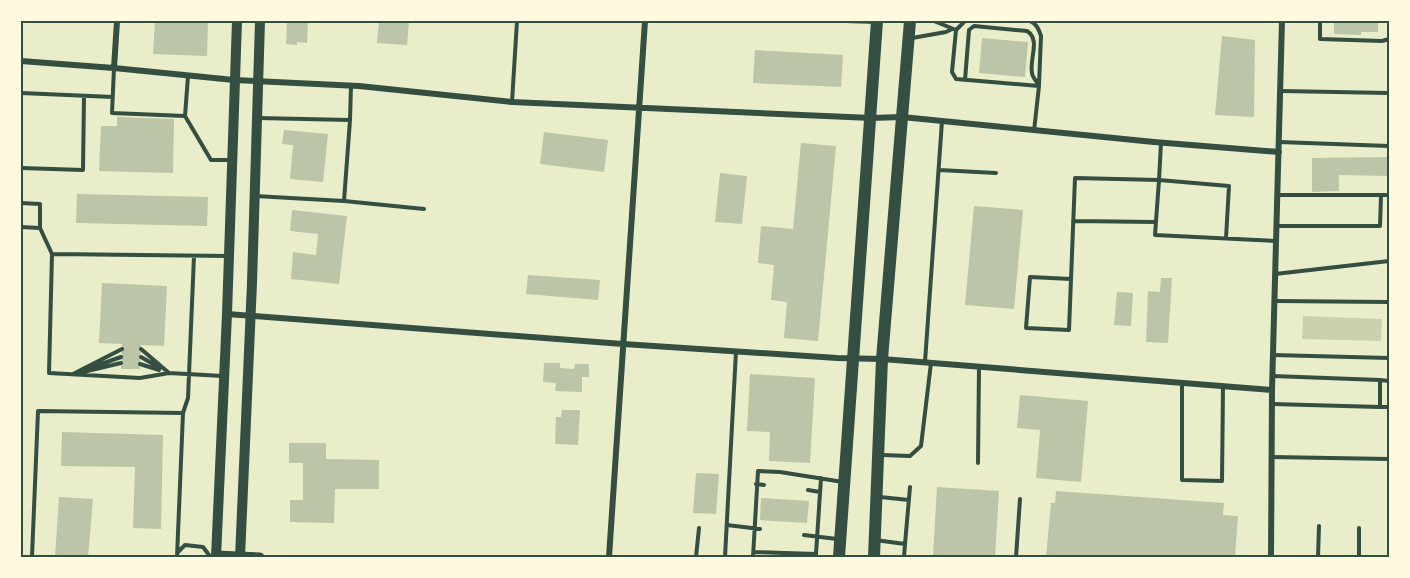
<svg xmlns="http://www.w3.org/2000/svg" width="1410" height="578" font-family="'Noto Sans',sans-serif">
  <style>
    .green { fill: #cad2ad }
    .building { fill: #bcc5a7 }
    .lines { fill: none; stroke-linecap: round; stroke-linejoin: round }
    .service { stroke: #344e41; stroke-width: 4 }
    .minor { stroke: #344e41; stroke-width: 6 }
    .tertiary { stroke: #344e41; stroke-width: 9 }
    .secondary { stroke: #344e41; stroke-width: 10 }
    .primary { stroke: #344e41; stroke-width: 12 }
    .neatline { fill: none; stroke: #344e41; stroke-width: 2 }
  </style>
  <rect width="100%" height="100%" fill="#e9edc9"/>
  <!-- green -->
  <path class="green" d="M1303 316 1382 319 1381 341 1302 339Z"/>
  <!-- building -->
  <path class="building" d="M155 21H208L207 56 153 54Z
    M287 21H308L307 43 297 42V45L286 44Z
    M379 21H409L407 45 377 43Z
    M1334 21H1378V32H1361V35L1334 34Z
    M1222 36 1255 40 1254 117 1215 115Z
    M982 38 1028 42 1025 77 979 73Z
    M755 50 843 55 841 87 753 83Z
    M117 117 174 119 173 173 99 171 101 126H117Z
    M284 130 328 134 323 182 290 179 293 145 282 144Z
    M544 132 608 140 604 172 540 164Z
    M801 143 836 146 818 341 784 338 787 302 771 300 774 265 758 263 761 226 793 229Z
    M1389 157V176L1339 175V191L1312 192V158Z
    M720 173 747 176 742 224 715 222Z
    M77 194 208 197 207 226 76 223Z
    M974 206 1023 210 1014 309 965 305Z
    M292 210 347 216 339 284 291 279 293 252 316 255 318 234 290 231Z
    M528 275 600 280 598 300 526 294Z
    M1161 278H1172L1168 343 1146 342 1148 291 1160 292Z
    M102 283 167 286 164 346 141 345 140 369H121L122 344 99 343Z
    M1117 292 1133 293 1131 326 1114 325Z
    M544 363H560V368L574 369 575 364H589V377H582V392L555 391 556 383 543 382Z
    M750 374 815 378 810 463 769 461 770 432 747 431Z
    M1020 395 1088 401 1081 482 1036 478 1040 430 1017 428Z
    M562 410H580L578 445 555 444 556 417H561Z
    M62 432 163 435 161 529 133 528 135 467 61 466Z
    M289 443H326V459L379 460V489H335L334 523 290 522V500H303V463H289Z
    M696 473 719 474 716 514 693 513Z
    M937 487 999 491 995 557 933 555Z
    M1056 491 1224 503 1223 515 1238 516 1235 557H1046L1051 503H1055Z
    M59 497 93 499 88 557H55Z
    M761 498 809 501 807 523 760 520Z"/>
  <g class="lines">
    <!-- service -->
    <path class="service" d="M845 21 876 22
      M934 21 956 30 952 72 956 79 1039 86 1034 131
      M1030 21C1037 24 1039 30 1041 36L1039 85
      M1320 21V39L1382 41 1389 39
      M956 30 965 21
      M912 38 946 32 952 29
      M114 68 112 113 185 116
      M188 76 185 116 211 160H229
      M965 80 969 30 974 26 1027 31C1041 40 1029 59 1032 73 1032 77 1037 82 1039 85
      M1281 91 1389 93
      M21 93 113 97
      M512 102 517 21
      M258 118 350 120
      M1279 142 1389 146
      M21 168 83 170 84 96
      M939 170 996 173
      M1278 195H1389
      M255 196 344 201 424 209
      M344 201 350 120 351 86
      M21 203 40 204V228L52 254 49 373 140 378 169 373 223 376
      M1073 221 1156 222
      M1277 226H1380L1381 195
      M21 227 40 228
      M1226 238 1229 186 1159 180 1155 235 1276 241
      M53 254 228 256
      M1275 274 1389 261
      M1071 279 1030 277 1026 328 1069 330C1071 280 1073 229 1075 178L1159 180 1161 143
      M1275 301 1389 302
      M141 349 169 373
      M1273 355 1389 358
      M141 357 160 368
      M925 362 942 121
      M140 364 159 370
      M87 369 121 357
      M79 373 121 363
      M73 374 122 349
      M1380 380 1389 381
      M1182 384V480L1222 481 1223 387
      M1272 404 1380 407V380L1273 376
      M1380 407H1389
      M183 413 188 398 194 256
      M882 455 910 456 921 446 931 363
      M1272 457 1389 459
      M978 463 979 367
      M756 484 764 485
      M808 490 820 492
      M880 497 909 500
      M727 525 760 529
      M804 535 837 539
      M875 540 905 544 910 487
      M178 552 185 545 203 547 209 555
      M754 552 816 554 821 478
      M32 557 38 411 183 413 177 557
      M696 557 699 528
      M725 557 736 351
      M753 557 758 471 780 472 843 482
      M904 557 905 544
      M1016 557 1020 499
      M1318 557 1319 526
      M1359 557V528"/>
    <!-- minor -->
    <path class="minor" d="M21 61 114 68 234 80 359 86 512 102 871 118 902 117 1154 142 1279 152
      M114 68 117 21
      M227 314 623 344 837 358 882 359 1272 390
      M609 557 645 21
      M1271 557 1272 390 1282 21"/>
    <!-- tertiary -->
    <path class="tertiary" d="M216 555 260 557"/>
    <!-- secondary -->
    <path class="secondary" d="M216 557 227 314 237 21
      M240 557 252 283 260 21"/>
    <!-- primary -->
    <path class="primary" d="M839 557 877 21
      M874 557 882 359 910 21"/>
  </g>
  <!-- border -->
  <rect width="1410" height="578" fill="none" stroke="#fefae0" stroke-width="45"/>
  <rect x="22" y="22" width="1366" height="534" class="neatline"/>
</svg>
